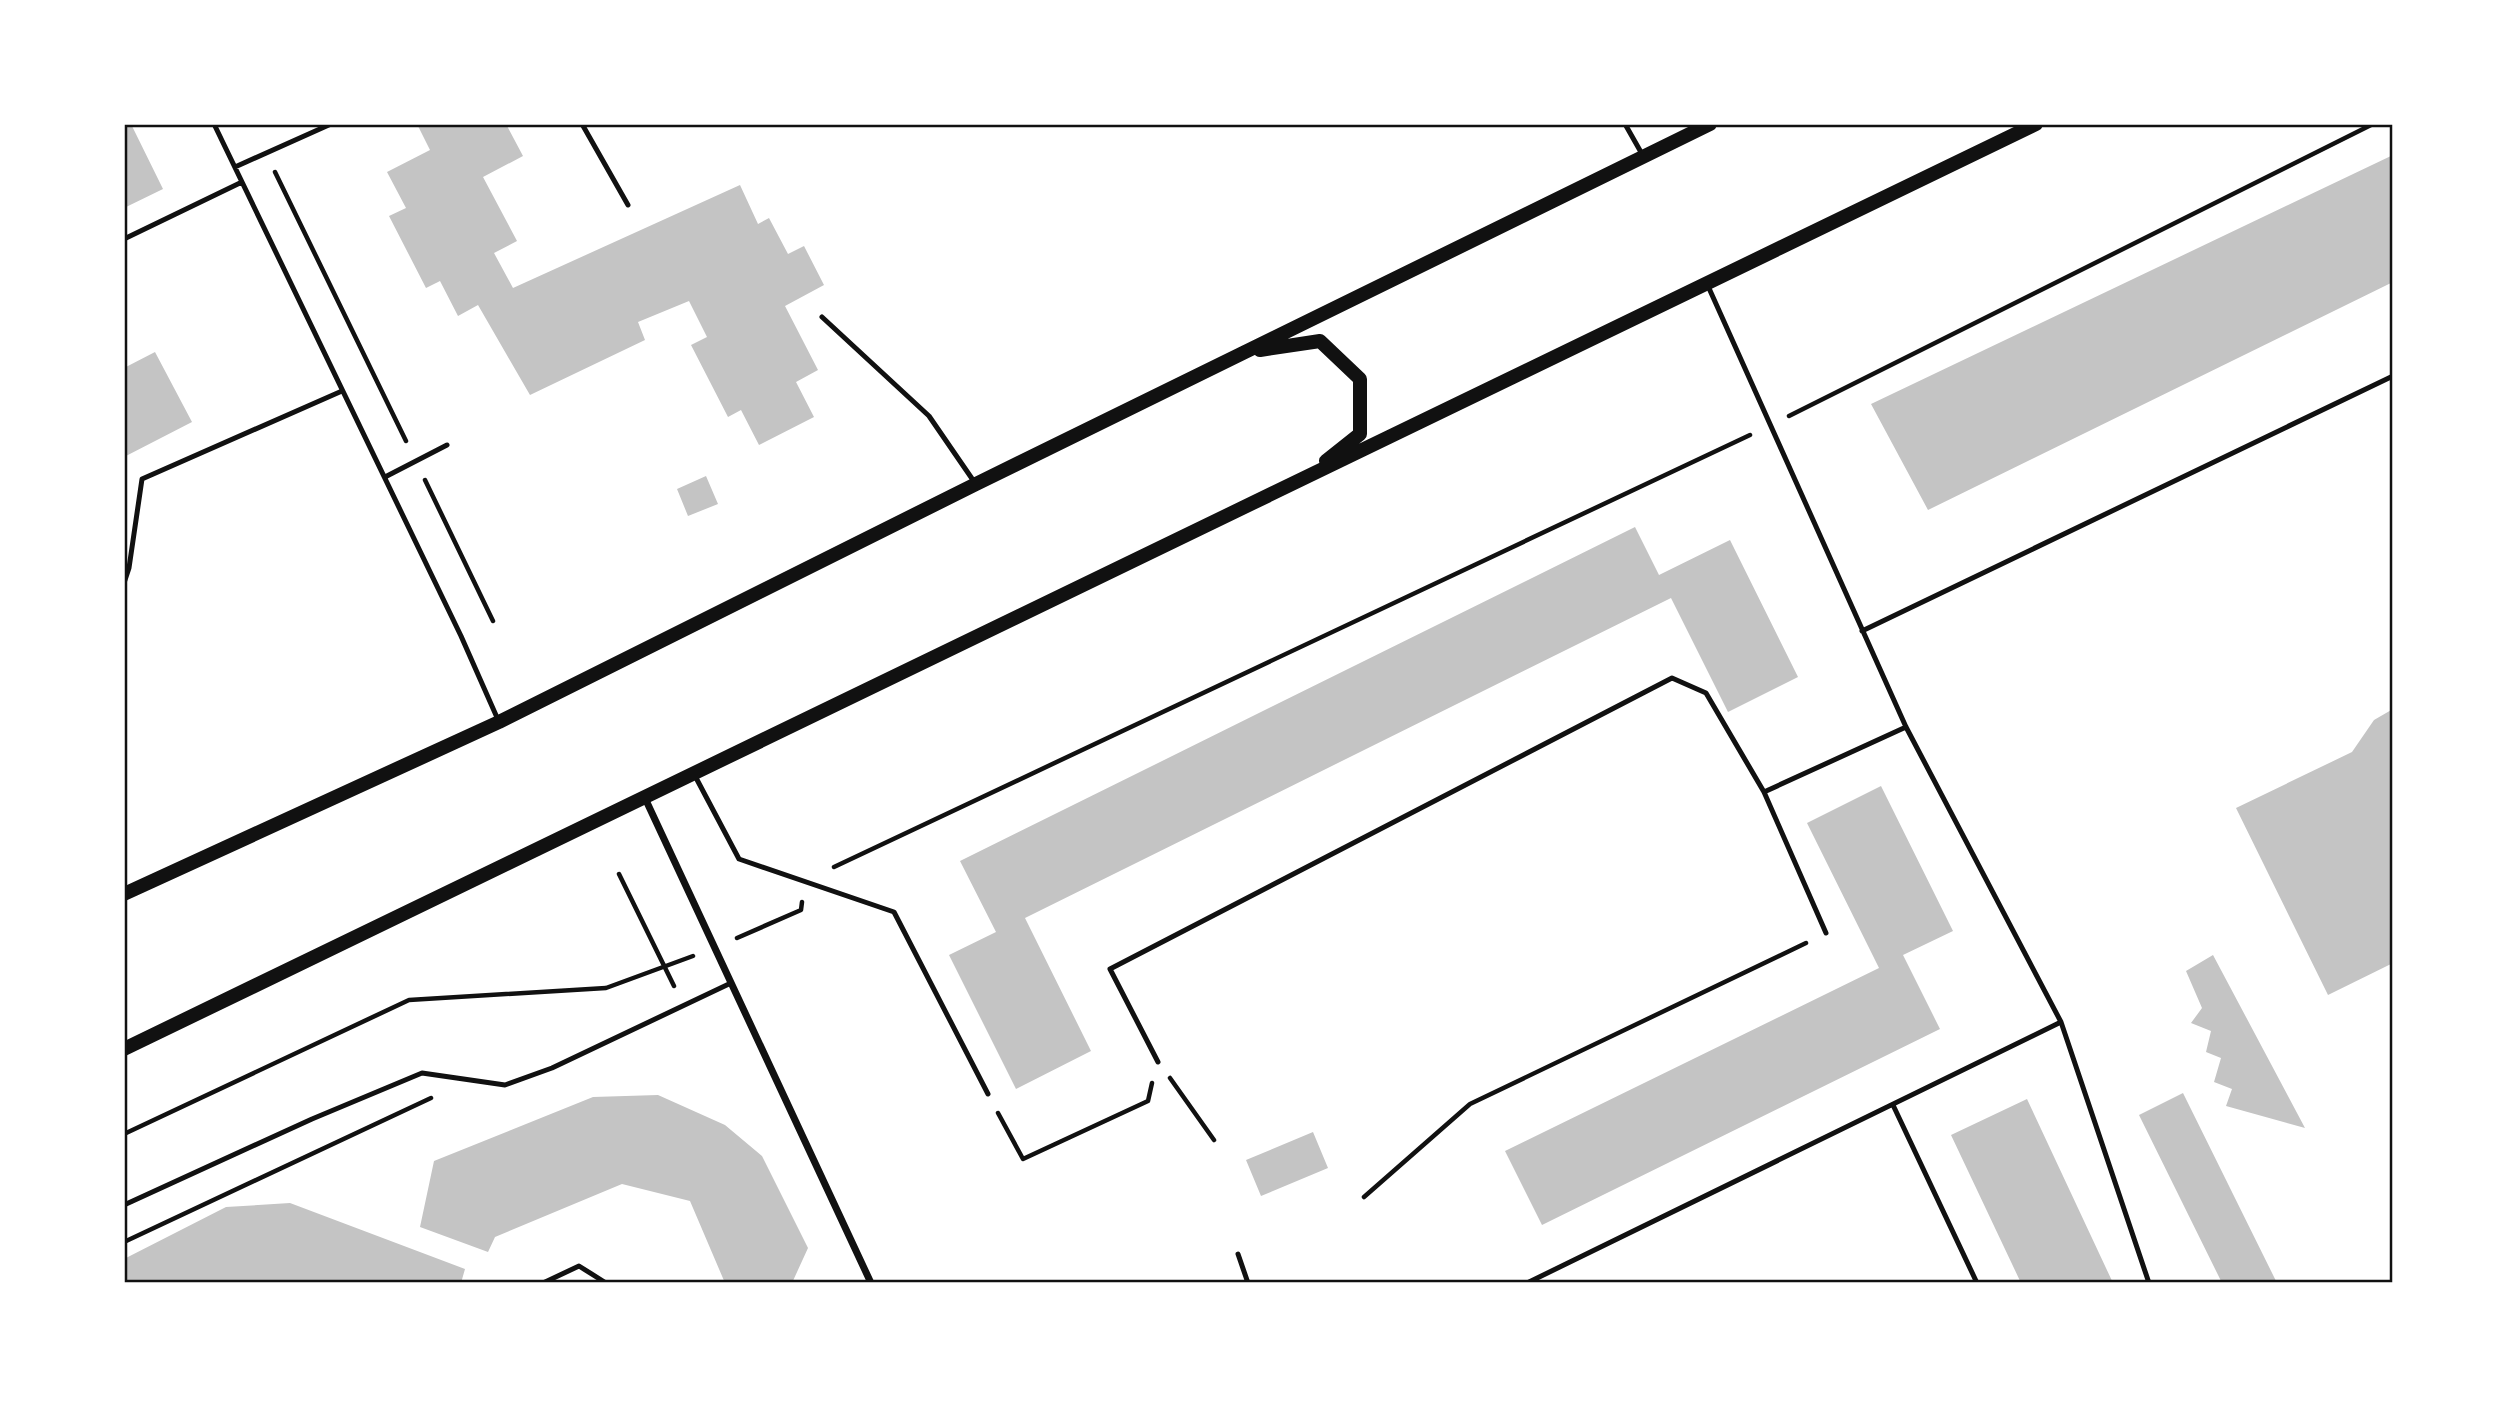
<svg xmlns="http://www.w3.org/2000/svg" width="2517" height="1407" font-family="Mulish,sans-serif">
  <style>
    .building { fill: #c4c4c4 }
    .lines { fill: none; stroke-linecap: round; stroke-linejoin: round }
    .path { stroke: #111; stroke-width: 4.5 }
    .service { stroke: #111; stroke-width: 5 }
    .minor { stroke: #111; stroke-width: 7 }
    .secondary { stroke: #111; stroke-width: 14 }
    .neatline { fill: none; stroke: #111; stroke-width: 2.5 }
  </style>
  <rect width="100%" height="100%" fill="#fff"/>
  <!-- building -->
  <path class="building" d="M124 124H131L163 189 124 208Z
    M417 124H506L523 156 483 177 517 241 494 253 513 288 740 185 758 224 769 218 788 254 804 246 824 285 785 306 818 370 796 382 814 417 759 445 741 410 728 417 691 345 707 337 689 301 638 322 645 340 530 395 478 305 458 316 440 281 426 288 389 216 406 208 387 172 430 150Z
    M2393 155V282L1928 510 1871 404Z
    M155 352 192 422 124 457V368Z
    M706 476 718 504 688 516 677 489Z
    M1635 527 1659 575 1730 540 1798 677 1728 712 1671 598 1025 918 1091 1051 1016 1089 949 955 996 932 960 861Z
    M2393 709V963L2328 995 2236 808 2352 752 2374 720Z
    M1881 786 1953 931 1903 955 1940 1029 1542 1225 1505 1151 1879 968 1807 823Z
    M2213 955 2305 1128 2226 1106 2232 1089 2214 1082 2221 1058 2206 1052 2211 1031 2191 1023 2202 1008 2186 971Z
    M2183 1093 2277 1283H2222L2139 1115Z
    M658 1095 725 1125 762 1156 808 1248 792 1283H725L690 1201 622 1184 495 1237 488 1252 420 1227 434 1161 593 1097Z
    M2027 1099 2113 1283H2021L1951 1135Z
    M1313 1132 1328 1168 1261 1196 1246 1160Z
    M290 1203 465 1269 461 1283H124V1259L226 1207Z"/>
  <g class="lines">
    <!-- path -->
    <path class="path" d="M275 172 406 441
      M1789 416 2373 124
      M425 480 493 621
      M834 867 1750 435
      M619 874 674 986
      M737 938 801 910 802 902
      M1170 1078 1214 1140
      M998 1113 1023 1159 1148 1101 1152 1083
      M124 1134 409 1000 606 988 693 956
      M1364 1197 1470 1104 1806 943
      M124 1242 431 1098"/>
    <!-- service -->
    <path class="service" d="M214 124 461 636 499 722
      M582 124 628 205
      M1625 124 1642 154
      M235 167 331 124
      M124 239 242 182
      M1708 286 1906 727 2061 1022 2149 1283
      M822 317 929 416 975 483
      M385 477 447 445
      M124 583 129 568 142 479 342 391
      M1862 631 2393 376
      M694 774 739 859 894 912 988 1094
      M1764 792 1906 727
      M1158 1062 1110 969 1672 678 1706 693 1764 792 1826 933
      M1893 1105 1977 1283
      M124 1205 312 1119 422 1073 505 1085 552 1068 731 983
      M1238 1254 1248 1283
      M543 1283 579 1266 606 1283
      M1527 1283 2061 1022"/>
    <!-- minor -->
    <path class="minor" d="M644 796 871 1283"/>
    <!-- secondary -->
    <path class="secondary" d="M1260 350 1320 341 1360 379V434L1326 461
      M124 894 499 722 976 484 1710 124
      M124 1049 2036 124"/>
  </g>
  <!-- border -->
  <rect width="2517" height="1407" fill="none" stroke="#ffffff" stroke-width="252"/>
  <rect x="126" y="126" width="2265" height="1155" class="neatline"/>
</svg>
